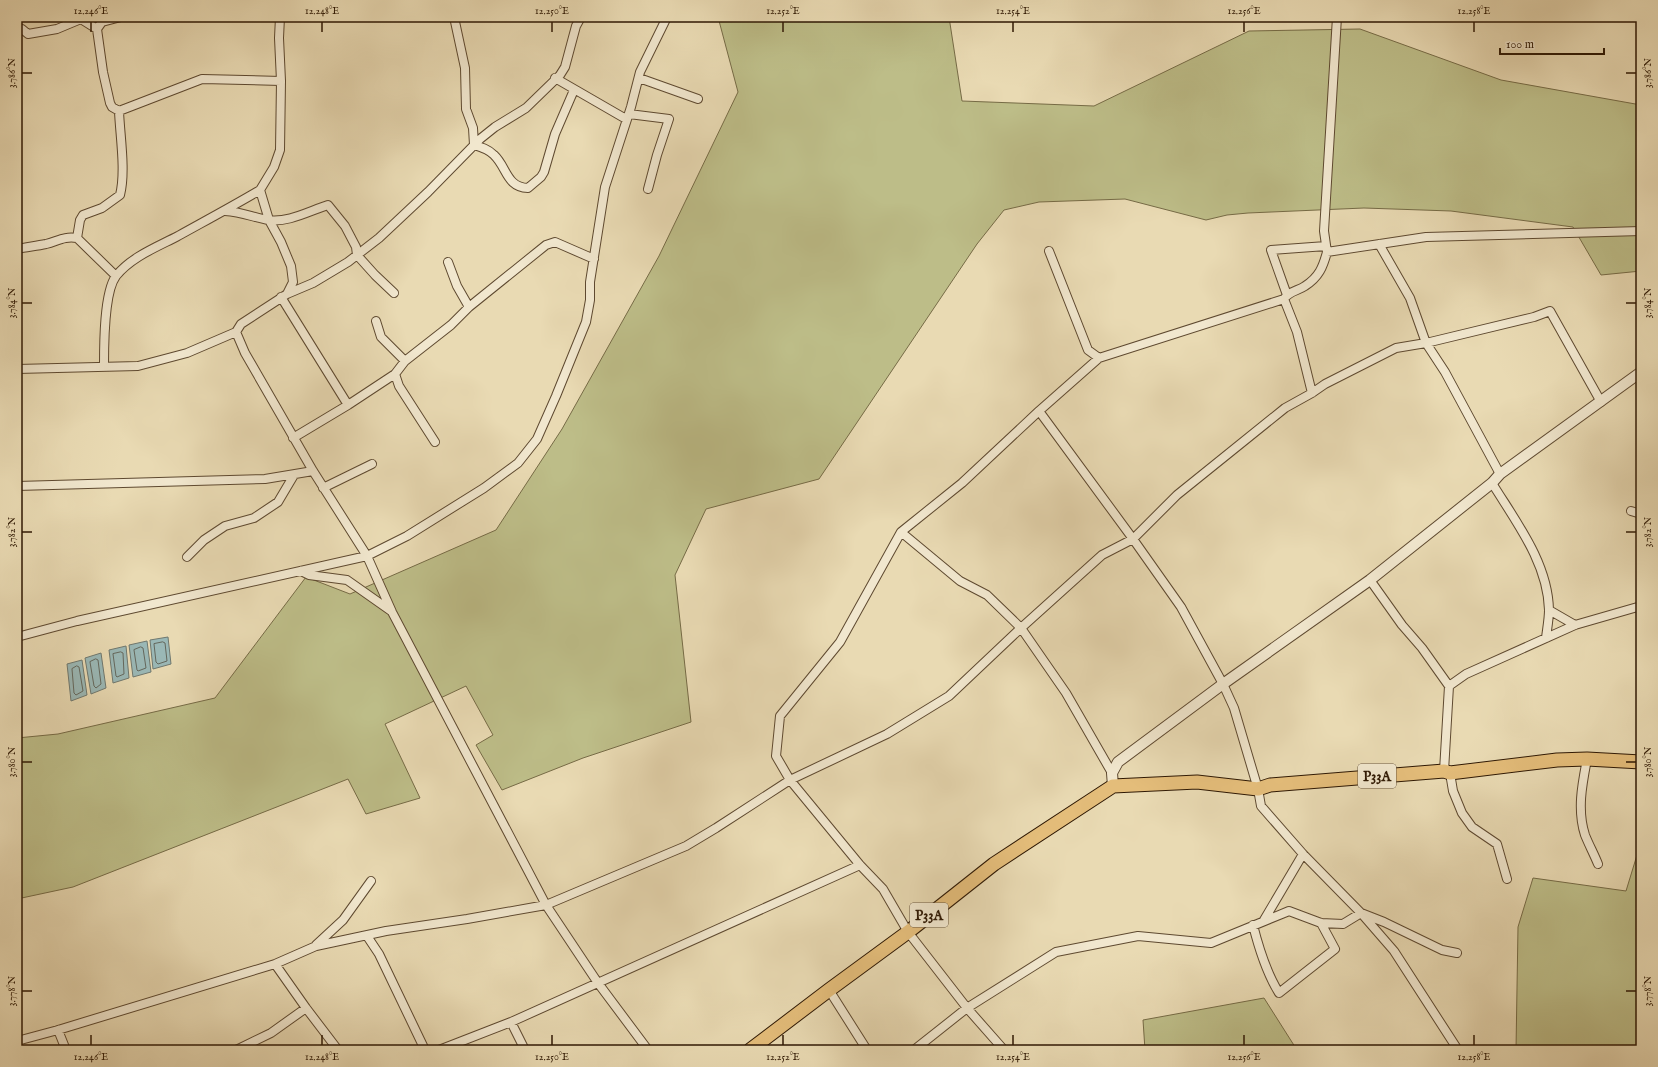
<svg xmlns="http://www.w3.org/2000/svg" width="1658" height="1067" font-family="'IM FELL English',serif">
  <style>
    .green { fill: #bdbd88; stroke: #766b46 }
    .water { fill: #9ab8b6; stroke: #6f786f }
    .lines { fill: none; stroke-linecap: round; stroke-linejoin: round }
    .shore { stroke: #64685d; stroke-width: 1 }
    .minor-casing { stroke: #5e4930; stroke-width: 10 }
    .tertiary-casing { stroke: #5e4930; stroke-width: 12 }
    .primary-casing { stroke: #2f1904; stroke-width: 15 }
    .minor { stroke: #f1e7ce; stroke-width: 8 }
    .tertiary { stroke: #f1e7ce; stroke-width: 10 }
    .primary { stroke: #e4bd7a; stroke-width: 13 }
    .ticks { fill: none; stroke: #2f1904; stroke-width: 1.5 }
    .labels { text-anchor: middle; stroke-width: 3; stroke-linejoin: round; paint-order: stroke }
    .shield { fill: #f1e7ce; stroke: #695741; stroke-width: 1 }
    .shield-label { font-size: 14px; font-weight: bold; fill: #2f1904 }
    .neatline { fill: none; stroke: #2f1904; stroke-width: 1.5 }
    .ticks-label { font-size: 10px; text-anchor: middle; fill: #2f1904 }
  </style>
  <rect width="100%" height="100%" fill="#e9dab3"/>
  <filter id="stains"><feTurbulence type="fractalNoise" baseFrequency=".005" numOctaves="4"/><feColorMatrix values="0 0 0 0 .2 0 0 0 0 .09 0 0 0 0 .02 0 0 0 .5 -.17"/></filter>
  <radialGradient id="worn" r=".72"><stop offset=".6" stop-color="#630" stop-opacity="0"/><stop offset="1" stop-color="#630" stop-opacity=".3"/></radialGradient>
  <!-- green -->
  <path class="green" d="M718 17H949L962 101 1094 106 1249 31 1360 29 1501 80 1641 105V271L1601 275 1573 227 1451 211 1364 208 1248 213 1227 215 1206 220 1125 199 1039 202 1004 210 977 244 819 479 706 509 675 575 691 722 583 758 502 790 476 745 493 735 466 686 385 724 420 798 366 814 348 779 73 887 17 899V738L58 734 215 698 306 577 350 594 496 530 562 429 659 256 738 92Z
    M1637 855H1641V1050H1516L1518 927 1533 878 1626 891Z
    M1264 998 1297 1050H1145L1143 1020Z"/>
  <!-- water -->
  <path class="water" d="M168 637 171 664 153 669 150 640Z
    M147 641 151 672 133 677 129 645Z
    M126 646 129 678 113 683 109 650Z
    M101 653 106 688 91 694 85 658Z
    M82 660 87 695 71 701 67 664Z"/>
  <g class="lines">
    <!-- shore -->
    <path class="shore" d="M163 642 165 643 167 661 158 664 156 662 154 644Z
      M141 647 143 648 146 668 138 671 137 670 134 650Z
      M121 652 123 653 124 674 117 677 116 676 113 654Z
      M96 659 98 660 101 684 96 688 94 686 90 662Z
      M77 666 79 667 83 691 76 695 74 693 72 669Z"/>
    <!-- minor casing -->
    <g class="minor-casing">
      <path id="minor" d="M121 17 102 22 97 29 103 72 110 103 112 107 119 111 202 79 281 81
        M454 17 465 68 466 109 473 128 474 145C481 147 488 149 494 155 507 167 506 187 528 188L541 177 544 172 555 134 574 90
        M17 29H22L28 34 57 29 81 19 97 29
        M555 78 626 119
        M639 78 698 99
        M629 114 669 119 657 155 648 189
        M225 211C242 212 252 217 268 220 288 223 309 211 328 205L345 226 356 247 357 255 375 275 394 293
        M77 238 80 220 83 215 102 208 120 195C126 171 120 136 119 111
        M1379 244 1410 298 1426 343 1445 372 1500 474
        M17 249C27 247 36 246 46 244 58 241 64 236 77 238L116 276
        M1049 251 1088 350 1099 358
        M1327 252 1324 231 1337 17
        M448 262 457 286 469 307
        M287 294 313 283 348 262 379 238 428 192 480 139 495 127 526 108 560 75 565 67 576 26 581 17
        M1287 295 1271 250 1326 246
        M281 297 348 405
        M1284 299 1297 332 1312 393
        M376 321 381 337 405 361
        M236 332 245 353 313 471 367 556 392 612 546 905 598 983 648 1050
        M104 365C104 344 104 292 116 276 131 257 157 247 178 236 205 221 233 206 260 190
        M17 369 138 366 187 353 236 332 241 324 287 294 293 282 291 266 281 242 269 220 260 190 274 167 280 150 281 81 279 38 280 17
        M395 374 399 386 435 442
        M1039 411 1099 358 1284 299C1289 291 1298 291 1305 286 1319 277 1323 267 1327 252L1426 237 1641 231
        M293 438 348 405 395 374 405 361 451 325 469 307 546 245 555 242 594 259
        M1492 483C1516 522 1548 563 1549 610 1549 619 1547 629 1546 638
        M17 486 265 479 313 471
        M323 488 372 464
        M1631 511 1641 514
        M901 532 960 581 987 595 1021 628 1066 693 1112 773
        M187 557 204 540 225 526 254 518 278 502 294 475
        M301 571 309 575 347 580 391 611
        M1370 580 1402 625 1422 648 1449 686 1444 771
        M1549 610 1575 625
        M17 637 77 621 367 556 407 536 484 488 518 463 537 439 556 396 586 322 590 300V282L605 187 631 107 640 72 667 17
        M1449 686 1466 674 1575 625 1641 606
        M1587 759C1582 785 1577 810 1585 835 1589 845 1594 854 1598 864
        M1450 773 1453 791 1462 813 1472 827 1497 844 1507 879
        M1264 920 1303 854
        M1253 925C1259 949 1266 972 1279 993L1335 949 1321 923
        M367 936 379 954 425 1050
        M316 945 343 920 371 881
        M275 964 306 1008 338 1050
        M829 990 867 1050
        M511 1022 525 1050
        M58 1030 66 1050
        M17 1041 58 1030 275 964 316 946 386 931 467 919 546 905 686 846 716 828 790 780 887 734 949 696 1021 628 1102 555 1133 539 1177 495 1285 408 1312 393 1325 384 1396 348 1426 343 1534 317 1550 311 1601 402
        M236 1050 271 1033 306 1008
        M439 1050 511 1022 860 865
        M914 1050 967 1008 1056 952 1138 936 1211 943 1289 911 1321 923 1343 924 1361 913 1384 922 1442 950 1457 953
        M1004 1050 967 1008 908 932 883 889 860 865 790 780 776 756 780 716 840 642 901 532 962 483 1039 411 1133 539 1181 607 1223 684 1234 708 1258 789 1261 806 1303 854 1361 913 1394 951 1458 1050"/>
    </g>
    <!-- tertiary casing -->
    <g class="tertiary-casing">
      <path id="tertiary" d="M1113 786 1112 773 1118 762 1223 684 1370 580 1492 483 1500 474 1641 372"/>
    </g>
    <!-- primary casing -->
    <g class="primary-casing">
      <path id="primary" d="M750 1050 829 990 908 932 994 864 1113 786 1197 782 1258 789 1270 785 1444 771 1450 773 1557 760 1587 759 1641 762"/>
    </g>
    <!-- minor -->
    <use href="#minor" class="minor"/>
    <!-- tertiary -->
    <use href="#tertiary" class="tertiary"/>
    <!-- primary -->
    <use href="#primary" class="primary"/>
  </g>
  <!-- ticks -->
  <path class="ticks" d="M91 22V32M322 22V32M552 22V32M783 22V32M1013 22V32M1244 22V32M1474 22V32M22 73H32M1626 73H1636M22 303H32M1626 303H1636M22 532H32M1626 532H1636M22 762H32M1626 762H1636M22 991H32M1626 991H1636M91 1035V1045M322 1035V1045M552 1035V1045M783 1035V1045M1013 1035V1045M1244 1035V1045M1474 1035V1045"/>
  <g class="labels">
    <!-- shield labels -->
    <g class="shield">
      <rect x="1358" y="764" width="38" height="24" rx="3"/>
      <rect x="910" y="903" width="38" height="24" rx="3"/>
    </g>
    <g class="shield-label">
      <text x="1377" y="781">P33A</text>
      <text x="929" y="920">P33A</text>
    </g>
  </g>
  <!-- margin -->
  <rect width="1658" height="1067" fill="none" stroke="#e9dab3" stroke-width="44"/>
  <!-- scale -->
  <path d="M1500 48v6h104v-6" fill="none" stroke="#2f1904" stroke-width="2"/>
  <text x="1506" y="48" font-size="12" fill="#2f1904" stroke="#f1e7ce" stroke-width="3" paint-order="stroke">100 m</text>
  <rect x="22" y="22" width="1614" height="1023" class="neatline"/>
  <g class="ticks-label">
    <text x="91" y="14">12.246°E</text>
    <text x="322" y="14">12.248°E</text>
    <text x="552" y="14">12.250°E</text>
    <text x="783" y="14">12.252°E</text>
    <text x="1013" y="14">12.254°E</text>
    <text x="1244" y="14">12.256°E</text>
    <text x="1474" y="14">12.258°E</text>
    <text transform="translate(11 73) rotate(-90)" y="4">3.786°N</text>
    <text transform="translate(1647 73) rotate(-90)" y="4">3.786°N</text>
    <text transform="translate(11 303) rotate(-90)" y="4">3.784°N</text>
    <text transform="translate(1647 303) rotate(-90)" y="4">3.784°N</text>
    <text transform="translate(11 532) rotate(-90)" y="4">3.782°N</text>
    <text transform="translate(1647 532) rotate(-90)" y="4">3.782°N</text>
    <text transform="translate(11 762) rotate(-90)" y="4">3.780°N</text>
    <text transform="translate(1647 762) rotate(-90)" y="4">3.780°N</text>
    <text transform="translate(11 991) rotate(-90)" y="4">3.778°N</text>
    <text transform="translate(1647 991) rotate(-90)" y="4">3.778°N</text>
    <text x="91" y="1060">12.246°E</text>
    <text x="322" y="1060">12.248°E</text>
    <text x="552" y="1060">12.250°E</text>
    <text x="783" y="1060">12.252°E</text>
    <text x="1013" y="1060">12.254°E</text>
    <text x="1244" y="1060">12.256°E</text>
    <text x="1474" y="1060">12.258°E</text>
  </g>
  <rect width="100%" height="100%" filter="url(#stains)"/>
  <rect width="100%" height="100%" fill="url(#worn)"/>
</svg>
